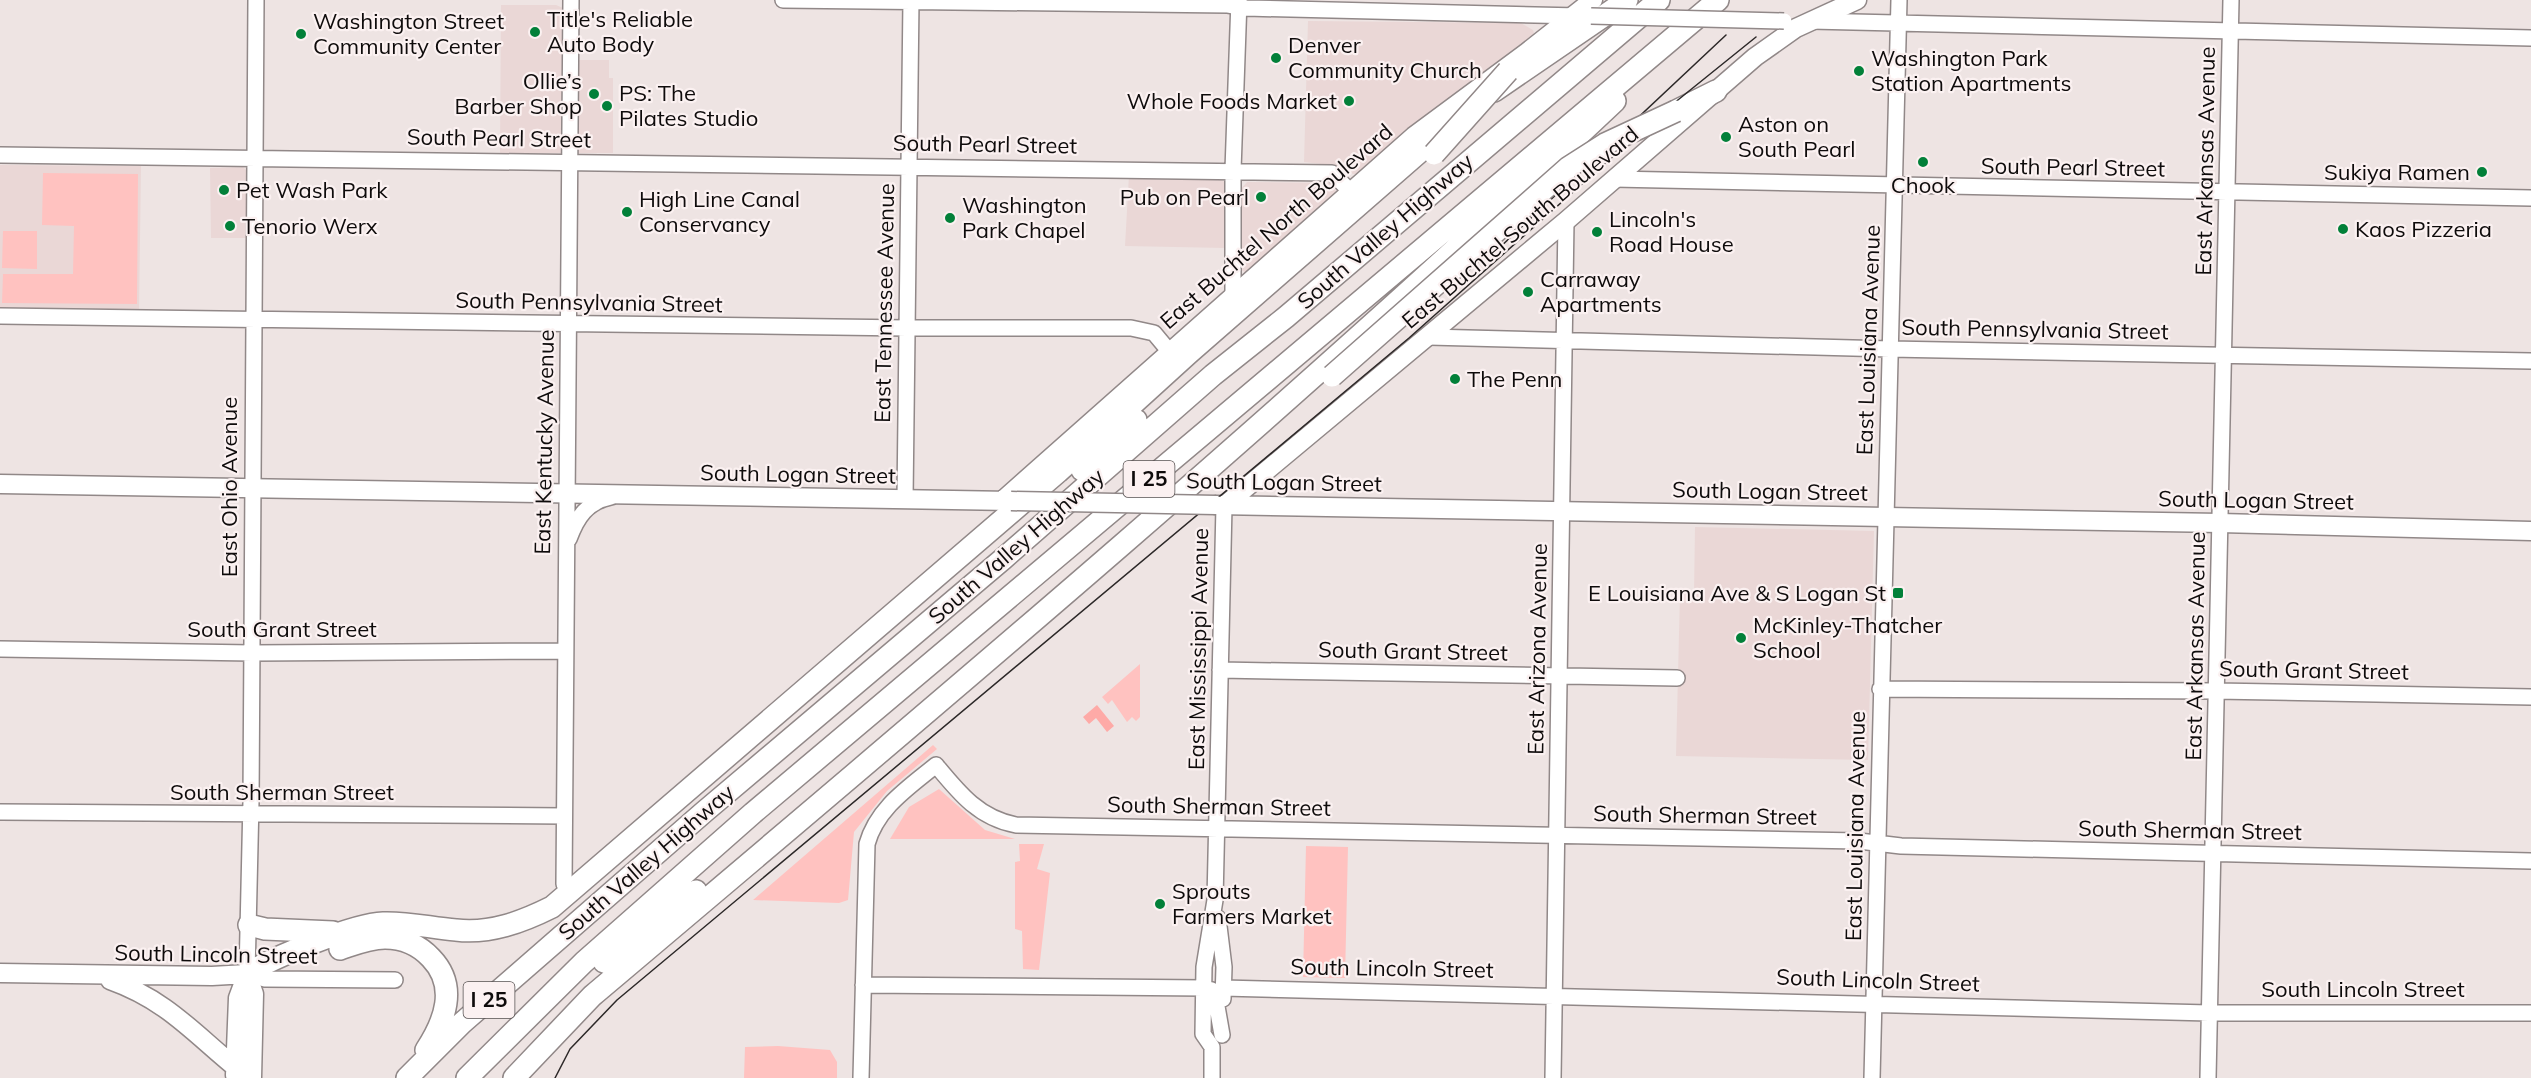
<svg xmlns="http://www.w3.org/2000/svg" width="2531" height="1078" font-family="Mulish,sans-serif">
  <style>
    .built { fill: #ead7d6 }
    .green { fill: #ffc2c0 }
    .water { fill: #feaaa7 }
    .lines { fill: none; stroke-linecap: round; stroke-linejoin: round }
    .minor-casing { stroke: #918888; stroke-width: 18 }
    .major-casing { stroke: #918888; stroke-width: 21 }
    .highway-casing { stroke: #918888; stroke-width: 24 }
    .minor { stroke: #fff; stroke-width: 15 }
    .major { stroke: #fff; stroke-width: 18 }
    .highway { stroke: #fff; stroke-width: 21 }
    .tram { stroke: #2c2828; stroke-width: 1.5 }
    .minor-bridge-casing { stroke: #918888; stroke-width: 18; stroke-linecap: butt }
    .major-bridge-casing { stroke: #918888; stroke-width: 21; stroke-linecap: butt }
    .highway-bridge-casing { stroke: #918888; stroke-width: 24; stroke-linecap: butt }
    .minor-bridge { stroke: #fff; stroke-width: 15 }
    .major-bridge { stroke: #fff; stroke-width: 18 }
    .highway-bridge { stroke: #fff; stroke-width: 21 }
    .poi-dot { fill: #028039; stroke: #fbf1f1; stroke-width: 2 }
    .labels { text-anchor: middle; stroke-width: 4.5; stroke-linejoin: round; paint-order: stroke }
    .shield { fill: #fbf1f1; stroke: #555050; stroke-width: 1.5 }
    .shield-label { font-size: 21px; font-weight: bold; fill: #0e0b0b }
    .poi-label { font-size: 22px; fill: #0e0b0b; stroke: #fbf1f1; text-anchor: start }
    .street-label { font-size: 22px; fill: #0e0b0b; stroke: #fbf1f1 }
  </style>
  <rect width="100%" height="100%" fill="#eee4e3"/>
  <!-- built -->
  <path class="built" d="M501 5H556L563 8V60H609V78H613V153H500Z
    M1308 21 1521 23 1533 30 1535 36 1360 174H1353L1339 166 1304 162Z
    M0 165 141 166 139 314 0 313Z
    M243 167 247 171V238H211L210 168Z
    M1129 175 1217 177 1226 183 1225 248 1125 246Z
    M1247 182 1329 183 1334 186 1336 192 1335 197 1247 273 1241 270 1240 266 1241 189Z
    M1695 527 1874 531 1868 760 1676 756 1680 594H1694Z"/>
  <!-- green -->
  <path class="green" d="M43 173 138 174 137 304 2 303 3 274H73L74 226 42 225Z
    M3 231H37V269L2 268Z
    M1140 664V717L1136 721 1132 717 1127 722 1112 700 1108 704 1102 697Z
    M933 745 937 749 887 791 854 832 848 900 839 903 753 900Z
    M939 789 985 830 1015 839H890L909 807Z
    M1019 844H1044L1037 869 1050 873 1039 970 1023 969 1022 931 1015 929V862L1020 861Z
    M1306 846 1348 847 1345 978 1303 977Z
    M778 1046 830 1050 837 1062V1078H744L745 1047Z"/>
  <!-- water -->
  <path class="water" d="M1097 705 1114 726 1107 732 1096 718 1089 724 1083 717Z"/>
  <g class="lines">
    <!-- minor casing -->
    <g class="minor-casing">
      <path id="minor" d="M256 0 251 801 247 974 265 979 395 980
        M783 0 1228 5 1246 8 1579 16
        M1811 21 2531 38
        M0 155 1332 173 1350 191
        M1614 179 2531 198
        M1233 295V170L1239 0
        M0 316 907 328H1131L1154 333 1169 351
        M1429 337 1890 349 2531 361
        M905 499 911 0
        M569 539C577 517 587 502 611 497
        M0 649 252 653 565 651
        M1220 670 1677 678
        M1880 689 2216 691 2531 697
        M0 812 564 816
        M564 884 571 0
        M1218 918 1224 967 1223 999
        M863 985 1204 988 1212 990 1215 995 1222 1035
        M1223 988 2209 1013H2531
        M861 1078 867 844C877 808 908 788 936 765 959 793 979 818 1016 825L1859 841 1901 846 2531 861
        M1212 1078V1047L1203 1034 1204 967 1215 900 1224 506
        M1553 1078 1566 221
        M1872 1078 1899 0
        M2208 1078 2231 0"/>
    </g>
    <!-- major casing -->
    <g class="major-casing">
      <path id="major" d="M0 484 1011 501
        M1002 501 1414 136 1526 53 1593 0
        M1216 505 2220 523 2531 531
        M1224 506 1566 221 1755 57 1796 28 1857 0
        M0 973 212 976 247 974
        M247 974 254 994 252 1078
        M110 980C172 1002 198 1039 249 1078
        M235 1075 238 998 247 974"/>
    </g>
    <!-- highway casing -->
    <g class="highway-casing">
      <path id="highway" d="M1494 91 1627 0
        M1676 111 1716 91
        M1082 470 1136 420
        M249 925 265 929 333 932
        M340 949C355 944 369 938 385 938 402 938 419 945 431 958 458 986 445 1021 426 1050
        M604 962 696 891
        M247 974C273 957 354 924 383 923 408 922 431 928 456 930 490 934 522 922 552 907L1058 472 1189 353 1455 121
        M407 1078 462 1023 704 812 1003 559 1213 375 1286 317 1659 0
        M467 1078 584 962 753 813 1718 0
        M514 1078 592 996C938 704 1285 412 1615 101"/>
    </g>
    <!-- minor -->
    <use href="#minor" class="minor"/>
    <!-- major -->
    <use href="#major" class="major"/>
    <!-- highway -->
    <use href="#highway" class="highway"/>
    <!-- tram -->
    <path class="tram" d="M1497 250 1726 35
      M555 1078 570 1049 617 1000 1409 338 1663 112 1756 37"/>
    <!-- minor-bridge casing -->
    <g class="minor-bridge-casing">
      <path id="minor-bridge" d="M1591 16 1784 21"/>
    </g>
    <!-- major-bridge casing -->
    <g class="major-bridge-casing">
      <path id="major-bridge" d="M1011 501 1216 505"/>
    </g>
    <!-- highway-bridge casing -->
    <g class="highway-bridge-casing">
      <path id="highway-bridge" d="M1434 154 1508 71
        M1332 376 1569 167 1605 144 1676 111"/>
    </g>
    <!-- minor-bridge -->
    <use href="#minor-bridge" class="minor-bridge"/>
    <!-- major-bridge -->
    <use href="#major-bridge" class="major-bridge"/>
    <!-- highway-bridge -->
    <use href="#highway-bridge" class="highway-bridge"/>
  </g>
  <!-- markers -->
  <g class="poi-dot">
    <circle cx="535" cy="32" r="6"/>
    <circle cx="301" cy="34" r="6"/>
    <circle cx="1276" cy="58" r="6"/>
    <circle cx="1859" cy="71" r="6"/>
    <circle cx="594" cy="94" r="6"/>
    <circle cx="1349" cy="101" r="6"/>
    <circle cx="607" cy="106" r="6"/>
    <circle cx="1726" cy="137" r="6"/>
    <circle cx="1923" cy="162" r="6"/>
    <circle cx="2482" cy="172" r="6"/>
    <circle cx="224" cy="190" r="6"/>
    <circle cx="1261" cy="197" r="6"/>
    <circle cx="627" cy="212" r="6"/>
    <circle cx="950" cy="218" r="6"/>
    <circle cx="230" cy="226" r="6"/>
    <circle cx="2343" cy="229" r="6"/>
    <circle cx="1597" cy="232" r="6"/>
    <circle cx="1528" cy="292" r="6"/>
    <circle cx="1455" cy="379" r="6"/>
    <rect x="1892" y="587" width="12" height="12" rx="3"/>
    <circle cx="1741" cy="638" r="6"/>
    <circle cx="1160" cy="904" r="6"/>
  </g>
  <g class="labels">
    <!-- shield labels -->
    <g class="shield">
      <rect x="1123.5" y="461" width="51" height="36" rx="4.5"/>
      <rect x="463.5" y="982" width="51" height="36" rx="4.5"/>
    </g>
    <g class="shield-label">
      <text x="1149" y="486">I 25</text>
      <text x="489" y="1007">I 25</text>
    </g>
    <!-- poi labels -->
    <g class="poi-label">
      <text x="547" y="27">Title's Reliable<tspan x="547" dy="25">Auto Body</tspan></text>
      <text x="313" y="29">Washington Street<tspan x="313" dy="25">Community Center</tspan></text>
      <text x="1288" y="53">Denver<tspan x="1288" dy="25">Community Church</tspan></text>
      <text x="1871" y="66">Washington Park<tspan x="1871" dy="25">Station Apartments</tspan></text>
      <text x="582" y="89" text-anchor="end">Ollie’s<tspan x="582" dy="25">Barber Shop</tspan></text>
      <text x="619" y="101">PS: The<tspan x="619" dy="25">Pilates Studio</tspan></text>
      <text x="1337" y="109" text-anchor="end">Whole Foods Market</text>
      <text x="1738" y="132">Aston on<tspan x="1738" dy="25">South Pearl</tspan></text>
      <text x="2470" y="180" text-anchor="end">Sukiya Ramen</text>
      <text x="1923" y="193" text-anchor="middle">Chook</text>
      <text x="236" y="198">Pet Wash Park</text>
      <text x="1249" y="205" text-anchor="end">Pub on Pearl</text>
      <text x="639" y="207">High Line Canal<tspan x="639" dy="25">Conservancy</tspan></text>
      <text x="962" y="213">Washington<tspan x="962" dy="25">Park Chapel</tspan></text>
      <text x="1609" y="227">Lincoln's<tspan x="1609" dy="25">Road House</tspan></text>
      <text x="242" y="234">Tenorio Werx</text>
      <text x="2355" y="237">Kaos Pizzeria</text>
      <text x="1540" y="287">Carraway<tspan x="1540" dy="25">Apartments</tspan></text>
      <text x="1467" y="387">The Penn</text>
      <text x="1886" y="601" text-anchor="end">E Louisiana Ave &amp; S Logan St</text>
      <text x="1753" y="633">McKinley-Thatcher<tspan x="1753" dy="25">School</tspan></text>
      <text x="1172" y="899">Sprouts<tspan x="1172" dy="25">Farmers Market</tspan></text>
    </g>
    <!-- street labels -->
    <g class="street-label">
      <text transform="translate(499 138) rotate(1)" y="8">South Pearl Street</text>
      <text transform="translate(985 144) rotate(1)" y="8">South Pearl Street</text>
      <text transform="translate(2205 161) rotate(-89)" y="8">East Arkansas Avenue</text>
      <text transform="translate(2073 167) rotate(1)" y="8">South Pearl Street</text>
      <text transform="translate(1276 226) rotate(-41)" y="8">East Buchtel North Boulevard</text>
      <text transform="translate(1520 227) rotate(-40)" y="8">East Buchtel South Boulevard</text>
      <text transform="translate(1385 231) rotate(-41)" y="8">South Valley Highway</text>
      <text transform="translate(589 302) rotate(1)" y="8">South Pennsylvania Street</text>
      <text transform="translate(884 303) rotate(-89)" y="8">East Tennessee Avenue</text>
      <text transform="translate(2035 329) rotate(1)" y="8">South Pennsylvania Street</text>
      <text transform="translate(1868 340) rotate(-88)" y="8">East Louisiana Avenue</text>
      <text transform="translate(544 442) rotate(-89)" y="8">East Kentucky Avenue</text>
      <text transform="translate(798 474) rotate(1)" y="8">South Logan Street</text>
      <text transform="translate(1284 482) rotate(1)" y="8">South Logan Street</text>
      <text transform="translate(229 487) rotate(-90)" y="8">East Ohio Avenue</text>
      <text transform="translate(1770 491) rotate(1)" y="8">South Logan Street</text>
      <text transform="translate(2256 500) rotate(1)" y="8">South Logan Street</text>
      <text transform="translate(1016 546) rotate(-41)" y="8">South Valley Highway</text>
      <text x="282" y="637">South Grant Street</text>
      <text transform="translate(2195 646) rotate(-89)" y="8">East Arkansas Avenue</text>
      <text transform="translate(1198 649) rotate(-89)" y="8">East Mississippi Avenue</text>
      <text transform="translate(1537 649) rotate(-89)" y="8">East Arizona Avenue</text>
      <text transform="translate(1413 651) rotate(1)" y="8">South Grant Street</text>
      <text transform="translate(2314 670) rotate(1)" y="8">South Grant Street</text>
      <text x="282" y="800">South Sherman Street</text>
      <text transform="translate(1219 806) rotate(1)" y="8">South Sherman Street</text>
      <text transform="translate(1705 815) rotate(1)" y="8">South Sherman Street</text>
      <text transform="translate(1855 826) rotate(-89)" y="8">East Louisiana Avenue</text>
      <text transform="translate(2190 830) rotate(1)" y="8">South Sherman Street</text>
      <text transform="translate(646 862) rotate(-41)" y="8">South Valley Highway</text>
      <text transform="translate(216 954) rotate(1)" y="8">South Lincoln Street</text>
      <text transform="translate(1392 968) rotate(1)" y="8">South Lincoln Street</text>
      <text transform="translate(1878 980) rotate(2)" y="8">South Lincoln Street</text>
      <text x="2363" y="997">South Lincoln Street</text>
    </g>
  </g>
</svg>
